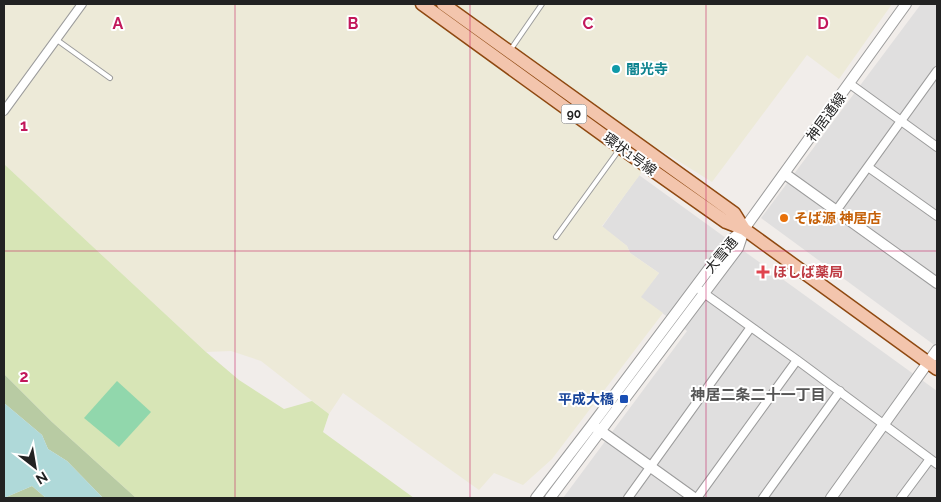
<svg xmlns="http://www.w3.org/2000/svg" width="941" height="502" font-family="Raleway,'Noto Sans JP',sans-serif">
  <style>
    .residential { fill: #e0dfdf }
    .farmland { fill: #edead8 }
    .grass { fill: #d7e5b6 }
    .forest { fill: #b8cba3 }
    .pitch { fill: #91d7ac }
    .water { fill: #afd9d9 }
    .lines { fill: none; stroke-linecap: round; stroke-linejoin: round }
    .service-casing { stroke: #9c9c9c; stroke-width: 6 }
    .minor-casing { stroke: #9c9c9c; stroke-width: 10 }
    .tertiary-casing { stroke: #9c9c9c; stroke-width: 12 }
    .primary-casing { stroke: #8f4911; stroke-width: 15 }
    .service { stroke: #fff; stroke-width: 4 }
    .minor { stroke: #fff; stroke-width: 8 }
    .tertiary { stroke: #fff; stroke-width: 10 }
    .primary { stroke: #f3c5ad; stroke-width: 12 }
    .grid { fill: none; stroke: #c2185b; stroke-width: 1; stroke-opacity: 0.55 }
    .culture-dot { fill: #0f9aa8; stroke: #fff; stroke-width: 2 }
    .food-dot { fill: #e8710a; stroke: #fff; stroke-width: 2 }
    .health-dot { fill: #e0444e; stroke: #fff; stroke-width: 2 }
    .transit-dot { fill: #1a4fb4; stroke: #fff; stroke-width: 2 }
    .labels { text-anchor: middle; stroke-width: 4; stroke-linejoin: round; paint-order: stroke }
    .shield { fill: #fff; stroke: #646464; stroke-width: 1 }
    .shield-label { font-size: 12px; font-weight: bold; fill: #222 }
    .culture-label { font-size: 14px; font-weight: bold; fill: #0d838f; stroke: #fff; text-anchor: start }
    .street-label { font-size: 14px; fill: #222; stroke: #fff }
    .food-label { font-size: 14px; font-weight: bold; fill: #c56008; stroke: #fff; text-anchor: start }
    .health-label { font-size: 14px; font-weight: bold; fill: #be3a42; stroke: #fff; text-anchor: start }
    .transit-label { font-size: 14px; font-weight: bold; fill: #164399; stroke: #fff; text-anchor: end }
    .neighbourhood-label { font-size: 15px; font-weight: bold; fill: #555; stroke: #fff }
    .grid-label { font-size: 16px; text-anchor: middle; font-weight: bold; fill: #c2185b; stroke: #fff; stroke-width: 4; stroke-linejoin: round; paint-order: stroke }
  </style>
  <rect width="100%" height="100%" fill="#f1edea"/>
  <!-- residential -->
  <path class="residential" d="M921 4H937V347L761 218Z
    M639 175 937 391V498H563L687 331 640 297 659 273 630 253 627 246 602 227Z"/>
  <!-- farmland -->
  <path class="farmland" d="M4 4H892L839 79 807 55 712 182 659 149 602 226 627 246 630 253 659 273 641 297 663 313 552 459 523 485 494 473 479 490 343 393 329 414 261 361 231 351 206 352 4 164Z"/>
  <!-- grass -->
  <path class="grass" d="M4 164 206 352 239 380 284 409 312 401 329 414 323 432 414 498H136L52 422 4 374Z"/>
  <!-- forest -->
  <path class="forest" d="M4 374 52 422 136 498H103L67 461 48 449 42 435 4 403Z
    M32 486 46 498H4Z"/>
  <!-- pitch -->
  <path class="pitch" d="M117 381 151 412 119 447 84 418Z"/>
  <!-- water -->
  <path class="water" d="M4 403 42 435 48 449 67 461 103 498H46L32 486 4 498Z"/>
  <g class="lines">
    <!-- service casing -->
    <g class="service-casing">
      <path id="service" d="M57 40 110 78
        M511 49 542 4
        M556 237 619 150"/>
    </g>
    <!-- minor casing -->
    <g class="minor-casing">
      <path id="minor" d="M850 84 937 147
        M4 111 82 4
        M868 167 937 216
        M836 211 937 71
        M701 291 797 360 937 464
        M628 498 751 327
        M697 498 797 360
        M763 498 840 391
        M901 498 930 459"/>
    </g>
    <!-- tertiary casing -->
    <g class="tertiary-casing">
      <path id="tertiary" d="M785 174 937 283
        M595 427 694 498
        M536 498 592 425 729 242 744 229 906 4
        M550 498 738 248 744 230
        M831 498 937 350"/>
    </g>
    <!-- primary casing -->
    <g class="primary-casing">
      <path id="primary" d="M422 4 621 148 726 222 744 229 937 369
        M443 4 734 213 744 229"/>
    </g>
    <!-- service -->
    <use href="#service" class="service"/>
    <!-- minor -->
    <use href="#minor" class="minor"/>
    <!-- tertiary -->
    <use href="#tertiary" class="tertiary"/>
    <!-- primary -->
    <use href="#primary" class="primary"/>
  </g>
  <!-- grid -->
  <path class="grid" d="M235 4V498M470 4V498M706 4V498M4 251H937"/>
  <!-- markers -->
  <circle class="culture-dot" cx="616" cy="69" r="5"/>
  <circle class="food-dot" cx="784" cy="218" r="5"/>
  <path class="health-dot" d="M760.5 264.5h5v5h5v5h-5v5h-5v-5h-5v-5h5z"/>
  <rect class="transit-dot" x="619" y="394" width="10" height="10" rx="2.5"/>
  <g class="labels">
    <!-- shield labels -->
    <rect class="shield" x="561.5" y="104.5" width="25" height="19" rx="4"/>
    <g class="shield-label">
      <text x="574" y="118">90</text>
    </g>
    <!-- culture labels -->
    <g class="culture-label">
      <text x="626" y="74">闇光寺</text>
    </g>
    <!-- street labels -->
    <g class="street-label">
      <text transform="translate(826 117) rotate(-54)" y="5">神居通線</text>
      <text transform="translate(630 154) rotate(36)" y="5">環状1号線</text>
      <text transform="translate(721 255) rotate(-50)" y="5">大雪通</text>
    </g>
    <!-- food labels -->
    <g class="food-label">
      <text x="794" y="223">そば源 神居店</text>
    </g>
    <!-- health labels -->
    <g class="health-label">
      <text x="773" y="277">ほしば薬局</text>
    </g>
    <!-- transit labels -->
    <g class="transit-label">
      <text x="614" y="404">平成大橋</text>
    </g>
    <!-- neighbourhood labels -->
    <g class="neighbourhood-label">
      <text x="758" y="400">神居二条二十一丁目</text>
    </g>
  </g>
  <g class="grid-label">
    <text x="118" y="29">A</text>
    <text x="353" y="29">B</text>
    <text x="588" y="29">C</text>
    <text x="823" y="29">D</text>
    <text x="24" y="131">1</text>
    <text x="24" y="382">2</text>
  </g>
  <!-- border -->
  <rect width="941" height="502" fill="none" stroke="#222222" stroke-width="10"/>
  <!-- north arrow -->
  <g transform="translate(35 467) rotate(149)" stroke="#ffffff" stroke-width="4" paint-order="stroke">
  <path d="M0-4L9 19L0 12L-9 19Z" fill="#222222"/>
  <text y="-8" font-size="14" font-weight="bold" text-anchor="middle" fill="#222222">N</text>
  </g>
</svg>
